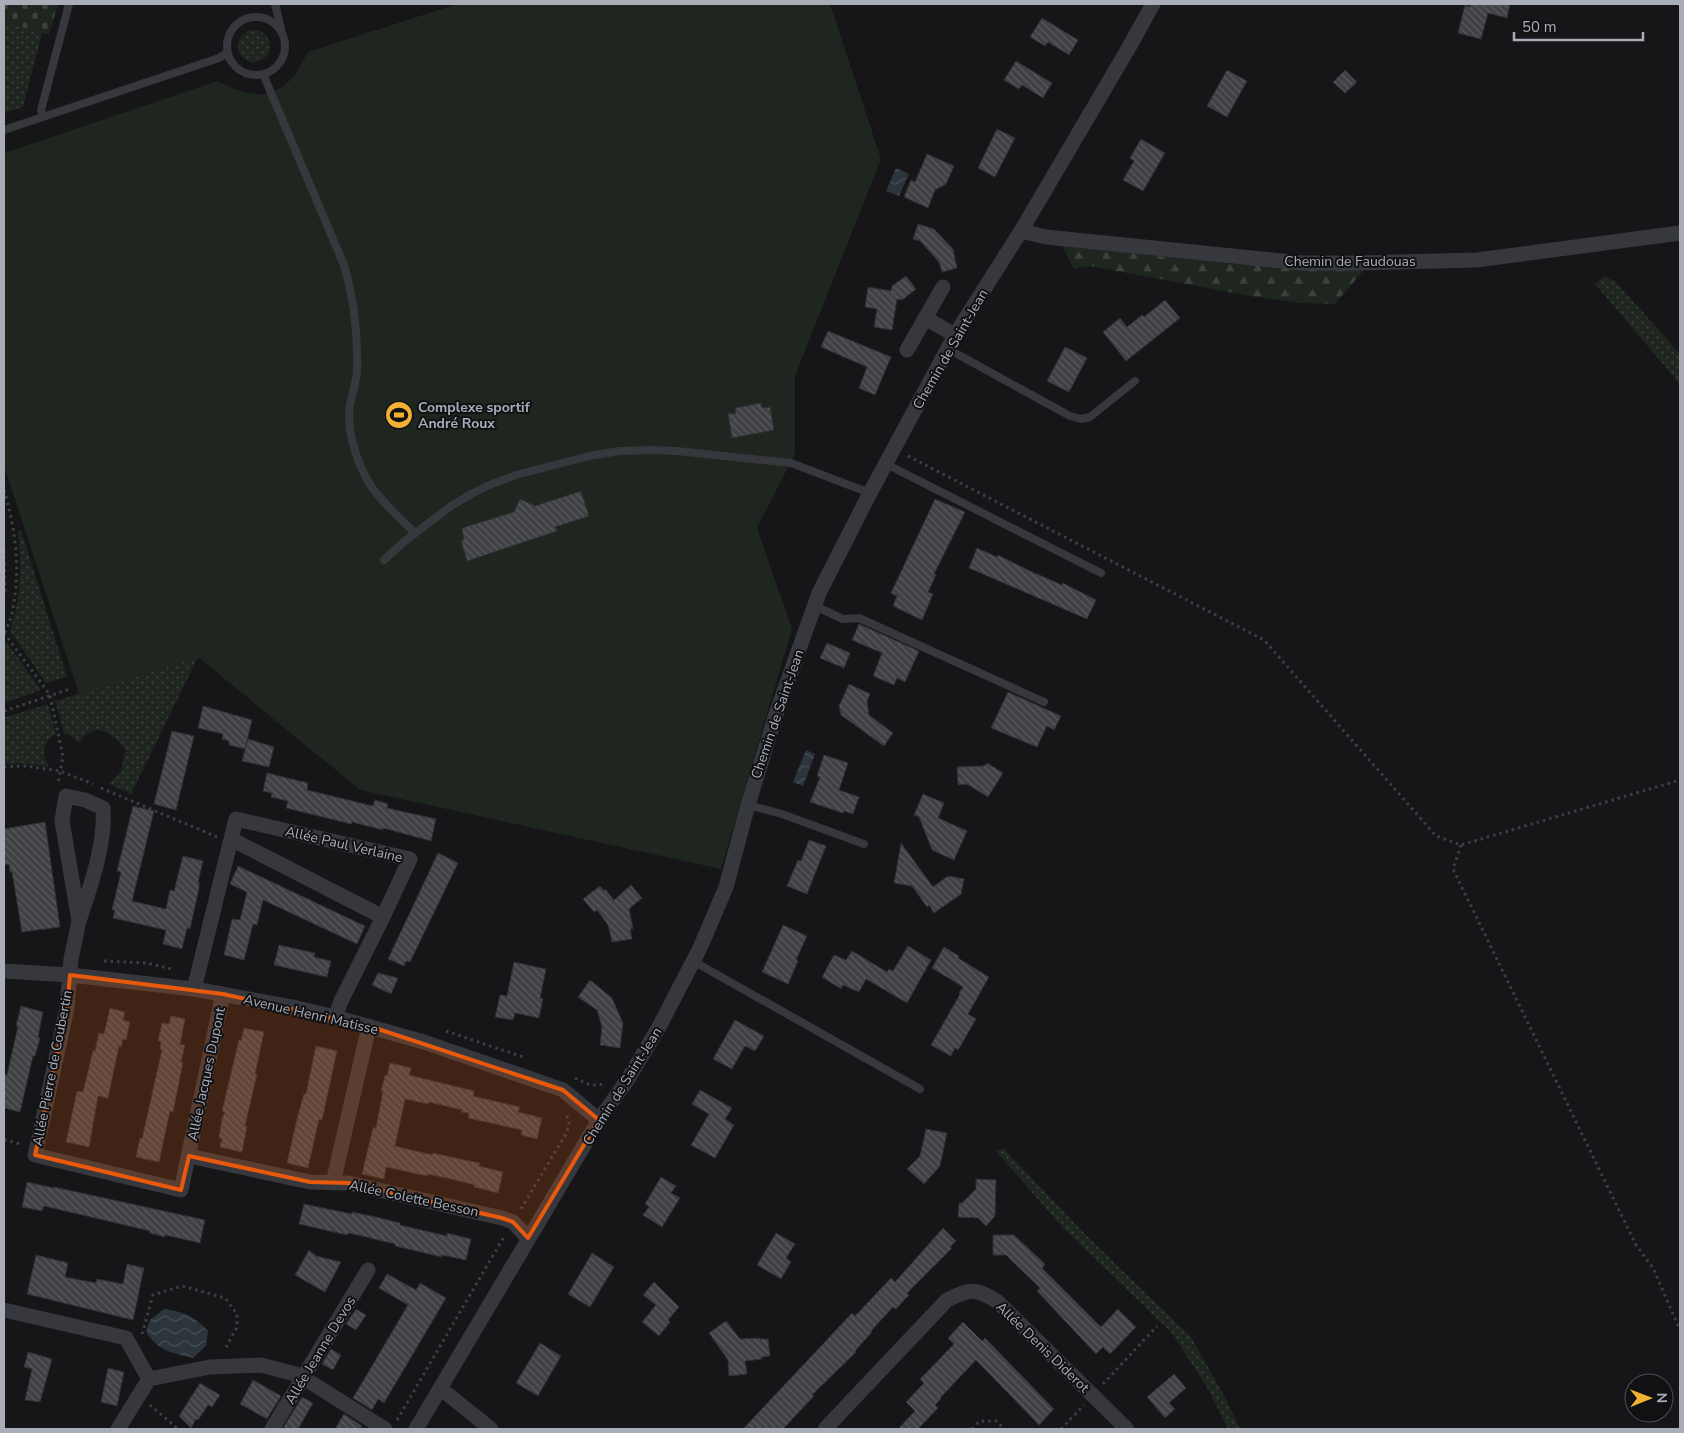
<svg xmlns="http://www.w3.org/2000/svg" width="1684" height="1433" font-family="'Nunito Sans',sans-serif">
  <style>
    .grass { fill: url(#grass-dots) }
    .forest { fill: url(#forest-firs) }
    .cemetery { fill: url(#cemetery-stones) }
    .garden { fill: #1e261f }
    .water { fill: url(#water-waves) }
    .building { fill: url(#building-back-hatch); stroke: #303034 }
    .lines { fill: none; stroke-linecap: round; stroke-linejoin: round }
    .path { stroke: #3d3f44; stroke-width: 3; stroke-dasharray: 2.5 4; stroke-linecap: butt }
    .service { stroke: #37383d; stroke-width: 8 }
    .minor { stroke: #37383d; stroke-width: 15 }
    .marked { fill: #e8590c; fill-opacity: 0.2; stroke: #e8590c; stroke-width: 4; stroke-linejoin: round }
    .labels { text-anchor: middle; stroke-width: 4; stroke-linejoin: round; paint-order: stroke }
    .street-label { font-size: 14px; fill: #a8adb8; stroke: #111113 }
    .poi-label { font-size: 14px; font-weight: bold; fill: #a8adb8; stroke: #111113; text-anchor: start }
  </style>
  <defs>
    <pattern id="grass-dots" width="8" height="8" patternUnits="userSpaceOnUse" patternTransform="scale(1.25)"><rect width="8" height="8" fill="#1e261f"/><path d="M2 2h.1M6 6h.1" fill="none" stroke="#3c433d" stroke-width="1.8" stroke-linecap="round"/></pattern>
    <pattern id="forest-firs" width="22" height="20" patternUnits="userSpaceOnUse" patternTransform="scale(1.25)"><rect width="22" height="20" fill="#1e261f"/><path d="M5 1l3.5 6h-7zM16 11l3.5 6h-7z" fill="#3c433d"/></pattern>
    <pattern id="cemetery-stones" width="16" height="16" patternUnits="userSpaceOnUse" patternTransform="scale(1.25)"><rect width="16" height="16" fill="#1e261f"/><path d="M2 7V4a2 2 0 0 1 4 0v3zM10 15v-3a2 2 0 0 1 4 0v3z" fill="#3c433d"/></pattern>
    <pattern id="water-waves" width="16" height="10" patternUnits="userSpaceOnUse" patternTransform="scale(1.25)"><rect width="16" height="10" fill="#2c353c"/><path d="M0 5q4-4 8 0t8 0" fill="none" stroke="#485056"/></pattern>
    <pattern id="building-back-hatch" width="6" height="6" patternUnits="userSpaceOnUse" patternTransform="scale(1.25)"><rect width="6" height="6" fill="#404145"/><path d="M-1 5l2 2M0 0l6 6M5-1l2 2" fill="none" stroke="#595a5e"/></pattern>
  </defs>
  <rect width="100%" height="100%" fill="#161618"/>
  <!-- grass -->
  <path class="grass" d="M4 22 42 33 23 107 4 113Z
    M238 46a16 16 0 1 1 32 0a16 16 0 1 1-32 0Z
    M1604 277 1615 281 1680 354V384L1595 284Z
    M21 530 67 677 46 683 10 631C22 597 21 567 18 531Z
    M6 641 41 690 4 703V645Z
    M198 657 131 794 109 784 121 772 125 750C113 732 94 720 79 743L73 737 64 733 55 701Z
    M48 704 56 734C43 741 40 756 50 767L21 763 4 764V718Z
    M1004 1149 1088 1237 1191 1337 1221 1390 1240 1429H1228L1208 1389 1172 1333 1064 1229 995 1150Z"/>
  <!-- forest -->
  <path class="forest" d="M1062 246 1235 264 1364 270 1335 304 1302 303 1250 296 1090 266 1074 269Z"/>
  <!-- cemetery -->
  <path class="cemetery" d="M4 4H58L49 35 4 22Z"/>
  <!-- garden -->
  <path class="garden" d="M457 4H830L881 159 795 376V454L757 528 792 629 721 869 360 790 198 657 79 694 4 466V153L218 81C244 95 270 103 292 78 299 71 303 60 308 52Z"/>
  <!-- water -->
  <path class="water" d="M896 168 909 174 899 196 886 191Z
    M806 750 815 754 803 786 793 782Z
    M164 1309C184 1312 194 1316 208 1331L206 1346 193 1358C171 1353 159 1351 146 1332L150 1320Z"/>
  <!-- building -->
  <path class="building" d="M1470 4H1510L1507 18 1488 13 1481 39 1458 33 1465 5 1470 7Z
    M1042 18 1078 40 1069 55 1048 42 1045 46 1030 37Z
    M1016 61 1052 83 1043 98 1022 85 1019 89 1004 80Z
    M1227 70 1247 81 1227 117 1207 106Z
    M1345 70 1357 82 1345 93 1333 82Z
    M997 129 1015 138 995 177 978 168Z
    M1141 139 1165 153 1143 191 1123 180 1134 161 1130 158Z
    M927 154 954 166 946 184 935 190 928 208 904 197 911 180 915 182Z
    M918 224 934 229 953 249 957 268 942 272 939 262 920 241 913 239Z
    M906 276 916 289 902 300 897 299 892 330 874 327 877 309 865 307 868 287 891 291 892 286Z
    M1165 300 1180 318 1126 361 1103 332 1120 318 1127 327 1142 315 1144 317Z
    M828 331 891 357 875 395 859 388 867 367 821 347Z
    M1065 347 1087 358 1069 392 1047 381Z
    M761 403 762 408 770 407 774 430 732 438 728 414 736 413 735 408Z
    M581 491 589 516 555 527 557 531 467 561 461 541 464 540 462 528 514 512 520 499 535 506Z
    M935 499 965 512 934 574 936 575 928 592 933 594 922 620 893 606 897 596 891 593Z
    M977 548 997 557 998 555 1030 571 1062 585 1063 583 1096 600 1087 619 969 568Z
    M859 624 919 651 905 682 897 678 894 685 873 676 882 653 852 640Z
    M827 643 850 653 844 668 820 658Z
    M849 684 870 694 867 701 869 715 893 733 884 746 841 715 839 706Z
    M1008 692 1061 716 1054 730 1047 726 1037 747 991 728Z
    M203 706 252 720 245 749 229 745V741L222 739 223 734 198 728Z
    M172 731 194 736 176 810 154 804Z
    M248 739 274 747 269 767 242 761Z
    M824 755 848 763 839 790 859 797 853 814 844 811 843 813 810 802 820 777 817 776Z
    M987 763 1003 773 988 797 967 784 958 785 957 767 984 766Z
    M267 773 308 783 307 790 373 806 375 800 388 804 387 808 436 819 431 841 383 828V830L352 822 351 824 286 808 288 801 271 797 272 793 263 791Z
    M923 794 944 803 938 818 967 831 954 860 932 850 919 817 914 815Z
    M133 806 154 811 132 901 166 909 170 890 174 891 183 856 203 861 198 882H199V888L190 929 187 928 182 949 163 944 166 930 113 918 115 910H112L121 872 117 871Z
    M45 822 60 927 22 932 12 872H10L9 864 4 865V829Z
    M809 840 826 846 807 894 787 886 798 860 801 861Z
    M901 843 933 887 948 876 964 879 961 894 934 913 929 905 927 907 912 886 894 883Z
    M438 853 458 863 410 962 406 961 404 966 388 959Z
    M238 866 365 926 357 944 263 900 257 925 253 924 244 960 224 955 232 919 240 920 247 892 230 884Z
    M631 885 642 898 629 909 633 929H630L632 939 612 942 608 925 597 910 594 912 583 899 600 886 604 891 605 889 614 900Z
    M783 925 807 936 796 960 798 961 788 984 762 972Z
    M279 945 315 953 314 957 331 961 327 977 274 965Z
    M908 946 931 960 907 1003 866 979 859 992 843 985 841 989 822 977 834 955 846 960 852 951 887 972 889 969 893 971Z
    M944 947 959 956 958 958 989 977 968 1014 976 1019 958 1050 955 1048 951 1056 931 1045 960 994 959 993 963 987 932 968Z
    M514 962 546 969 540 998 543 999 539 1018 515 1013 513 1020 495 1017 500 995 507 996Z
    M378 973 398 978 391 994 372 985Z
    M590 980 612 998 623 1023 620 1048 600 1045 602 1027 597 1010 578 997Z
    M21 1006 43 1012 38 1037 40 1038 35 1056H33L20 1112 4 1108V1074L7 1075 18 1026H16Z
    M110 1008 125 1012 123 1020 130 1022 126 1040 123 1039 121 1047 119 1046 108 1098 98 1096 89 1147 66 1142 77 1091 83 1092 93 1051H95L99 1033 104 1034Z
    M171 1016 185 1019 180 1044 185 1045 181 1062H183L173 1112 170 1111 159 1162 136 1157 140 1138 142 1139 162 1050 160 1049 161 1042 158 1041 162 1023 169 1024Z
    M735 1020 764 1036 755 1051 745 1046 732 1069 713 1059Z
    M244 1028 264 1032 255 1074H257L245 1126H247L242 1152 220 1147 222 1138H219L222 1118 225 1112 222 1111 239 1040 241 1041Z
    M316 1046 337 1051 322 1120 319 1119 308 1168 287 1163 298 1115 304 1094H306Z
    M390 1063 411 1068 409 1075 474 1091 473 1096 520 1107 518 1112 542 1118 537 1139 521 1135 522 1130 468 1118 469 1113 461 1112 462 1110 429 1102 428 1104 405 1099 395 1146 432 1155 433 1153 464 1160 480 1163 479 1166 503 1172 498 1193 474 1187 475 1185 451 1179 428 1174 427 1176 386 1167 384 1179 362 1174 373 1128H376L383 1091H381L385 1075 387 1076Z
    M700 1090 732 1108 725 1119 734 1125 715 1158 691 1145 709 1114 692 1104Z
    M926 1129 947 1133 940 1166 924 1184 907 1169 920 1156Z
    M661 1177 676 1186 671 1193 680 1198 662 1227 643 1215 649 1207 645 1204Z
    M976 1179 996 1180 995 1216 986 1226 978 1218 958 1217 959 1203H962L976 1189Z
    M27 1182 54 1188V1187L205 1220 200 1243 165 1235V1237L150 1233V1231L44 1206 42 1211 22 1207Z
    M304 1204 352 1214V1212L376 1217 400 1223V1225L443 1235 447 1236V1233L471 1239 466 1260 442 1255V1257L395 1246V1244L362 1236 348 1233 347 1235 299 1224Z
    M943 1228 956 1241 950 1247 952 1248 907 1293 909 1295 896 1309 893 1307 871 1331 872 1332 855 1351 856 1352 812 1395 814 1396 783 1429H743L852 1313 855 1316 891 1278 895 1282Z
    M776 1233 795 1244 786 1258 791 1262 781 1279 757 1265Z
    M993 1235H1014L1045 1264 1042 1268 1101 1327 1118 1309 1136 1327 1110 1354 1103 1347 1096 1354 1037 1291 1040 1288 1006 1255H993Z
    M309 1250 316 1256 341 1262 325 1292 295 1275Z
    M592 1253 614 1267 590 1307 568 1294Z
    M36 1255 68 1263 65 1277 96 1283 97 1279 123 1284 127 1264 144 1268 133 1320 27 1294Z
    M387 1274 416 1290 420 1283 446 1298 384 1403 378 1399 372 1410 353 1398 408 1305 379 1288Z
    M654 1282 679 1307 668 1320 670 1322 659 1336 642 1322 656 1305 643 1295Z
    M356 1309 366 1315 356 1330 346 1324Z
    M726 1321 740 1339 760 1338V1339H768L770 1356 762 1357V1359L745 1361 747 1374 729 1376 728 1360 709 1333Z
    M963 1322 982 1341 985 1338 1054 1409 1039 1425 976 1360 940 1398 941 1399 935 1405 938 1408 918 1429H898L915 1411 906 1402 924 1383 920 1379 954 1344 948 1338Z
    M540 1343 561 1356 538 1396 516 1383Z
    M331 1349 341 1355 333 1370 322 1364Z
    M28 1352 52 1359 40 1402 25 1400 32 1369 24 1367Z
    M108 1368 124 1372 117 1406 101 1402Z
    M1174 1374 1186 1388 1169 1403 1175 1409 1165 1418 1147 1397Z
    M253 1380 281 1396 267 1419 240 1404Z
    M200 1383 220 1395 212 1407 208 1405 198 1420 196 1419 191 1428 179 1416Z
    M302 1397 313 1403 298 1429 283 1428Z
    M344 1414 362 1426 360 1429H335Z"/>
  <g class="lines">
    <!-- path -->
    <path class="path" d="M908 456 1264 640 1436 836 1461 845 1680 780
      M4 490C16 530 21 571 12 613 11 620 7 627 4 634
      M4 550 5 592 4 596
      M4 633 50 695 63 757 58 783
      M4 711 70 689
      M4 767 25 766 60 771 93 784
      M101 788 217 837
      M1461 845 1453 869 1636 1245 1653 1268 1680 1330
      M104 961 146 963 172 969
      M446 1031 523 1057
      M575 1078C585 1083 595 1088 605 1083
      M4 1140 17 1143 22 1147
      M521 1209 567 1132 569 1123 566 1113
      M142 1334 153 1295 182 1286 225 1298 237 1314V1327L224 1351
      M1103 1384 1157 1326
      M150 1405 178 1429
      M397 1420 505 1235
      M972 1429 980 1421H996L1004 1429
      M1061 1429 1084 1405"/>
    <!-- service -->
    <path class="service" d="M275 4 281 29
      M227 46a29 29 0 1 1 58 0a29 29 0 1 1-58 0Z
      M263 74 344 265C354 299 358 335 357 371 356 383 352 394 350 405 346 432 358 467 373 489 385 505 401 519 415 533
      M43 117 41 110 69 4
      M4 130 219 58 227 53
      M948 349 1070 416 1081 419 1090 417 1135 381
      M886 464 1101 573
      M384 560 405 541 451 506 473 493 492 484 516 475 589 456 620 451 650 450 677 451 791 463 870 493
      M815 606 843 619 859 618 1044 702
      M748 805 782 814 864 844
      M693 961 920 1089"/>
    <!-- minor -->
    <path class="minor" d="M1021 231 1046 237 1301 263H1358L1477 260 1680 233
      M925 318 955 335
      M907 350 943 287
      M66 796 85 800 103 808C106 843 90 888 79 921L62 821Z
      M231 839 383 917
      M79 921 71 959 67 1008 35 1155 181 1190 223 994
      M4 971 70 975 194 989 297 1008 335 1017 424 1042 563 1090 599 1120
      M194 989 236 819 410 859 383 917 341 1001 335 1017
      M189 1156 310 1182 348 1183 502 1218 513 1222 528 1238
      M333 1183 369 1026
      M4 1310 126 1338 149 1379
      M440 1388 491 1429
      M118 1429 149 1379 210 1367 261 1365 299 1375 385 1429
      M272 1429 368 1270
      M416 1429 599 1120 628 1079 659 1027 700 948 726 887 748 805 776 714 819 593 870 493 955 335 1021 231 1128 49 1153 4
      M825 1429 947 1300C971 1288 976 1288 998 1302L1127 1429"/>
  </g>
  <!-- marked area -->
  <path class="marked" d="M70 975 223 994 369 1026 563 1090 599 1120 528 1238 513 1222 502 1218 348 1183 310 1182 189 1156 181 1190 35 1155 67 1008Z"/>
  <!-- icons -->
  <defs>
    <g id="stadium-disc" transform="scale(1.4375)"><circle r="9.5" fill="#f2b134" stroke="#111113"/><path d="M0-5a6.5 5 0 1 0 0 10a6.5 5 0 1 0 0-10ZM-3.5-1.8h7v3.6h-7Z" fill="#111"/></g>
  </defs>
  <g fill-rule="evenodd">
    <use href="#stadium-disc" x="399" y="415"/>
  </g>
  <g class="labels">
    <!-- street labels -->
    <g class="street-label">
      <text x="1350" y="266">Chemin de Faudouas</text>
      <text transform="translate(950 349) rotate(-60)" y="5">Chemin de Saint-Jean</text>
      <text transform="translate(777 714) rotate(-71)" y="5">Chemin de Saint-Jean</text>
      <text transform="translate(344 844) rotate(13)" y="5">Allée Paul Verlaine</text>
      <text transform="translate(311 1014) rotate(13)" y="5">Avenue Henri Matisse</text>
      <text transform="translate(52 1068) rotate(-79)" y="5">Allée Pierre de Coubertin</text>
      <text transform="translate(206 1074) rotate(-78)" y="5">Allée Jacques Dupont</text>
      <text transform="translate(622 1086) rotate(-58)" y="5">Chemin de Saint-Jean</text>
      <text transform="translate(414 1198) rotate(12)" y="5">Allée Colette Besson</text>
      <text transform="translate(1043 1347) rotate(44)" y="5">Allée Denis Diderot</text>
      <text transform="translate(320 1350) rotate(-59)" y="5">Allée Jeanne Devos</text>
    </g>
    <!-- poi labels -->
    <g class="poi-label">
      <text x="418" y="412">Complexe sportif<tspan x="418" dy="16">André Roux</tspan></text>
    </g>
  </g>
  <!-- border -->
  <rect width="1684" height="1433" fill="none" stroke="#a8adb8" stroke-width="10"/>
  <!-- north arrow -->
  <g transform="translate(1649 1398) rotate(89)"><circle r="24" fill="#111113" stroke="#4d4f55"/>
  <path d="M0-4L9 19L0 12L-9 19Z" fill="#f2b134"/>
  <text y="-8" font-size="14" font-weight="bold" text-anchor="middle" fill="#a8adb8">N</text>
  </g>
  <!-- scale -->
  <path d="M1514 32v8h129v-8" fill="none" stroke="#a8adb8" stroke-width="2.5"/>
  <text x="1522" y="32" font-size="15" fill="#a8adb8" stroke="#111113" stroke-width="4" paint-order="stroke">50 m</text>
</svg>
